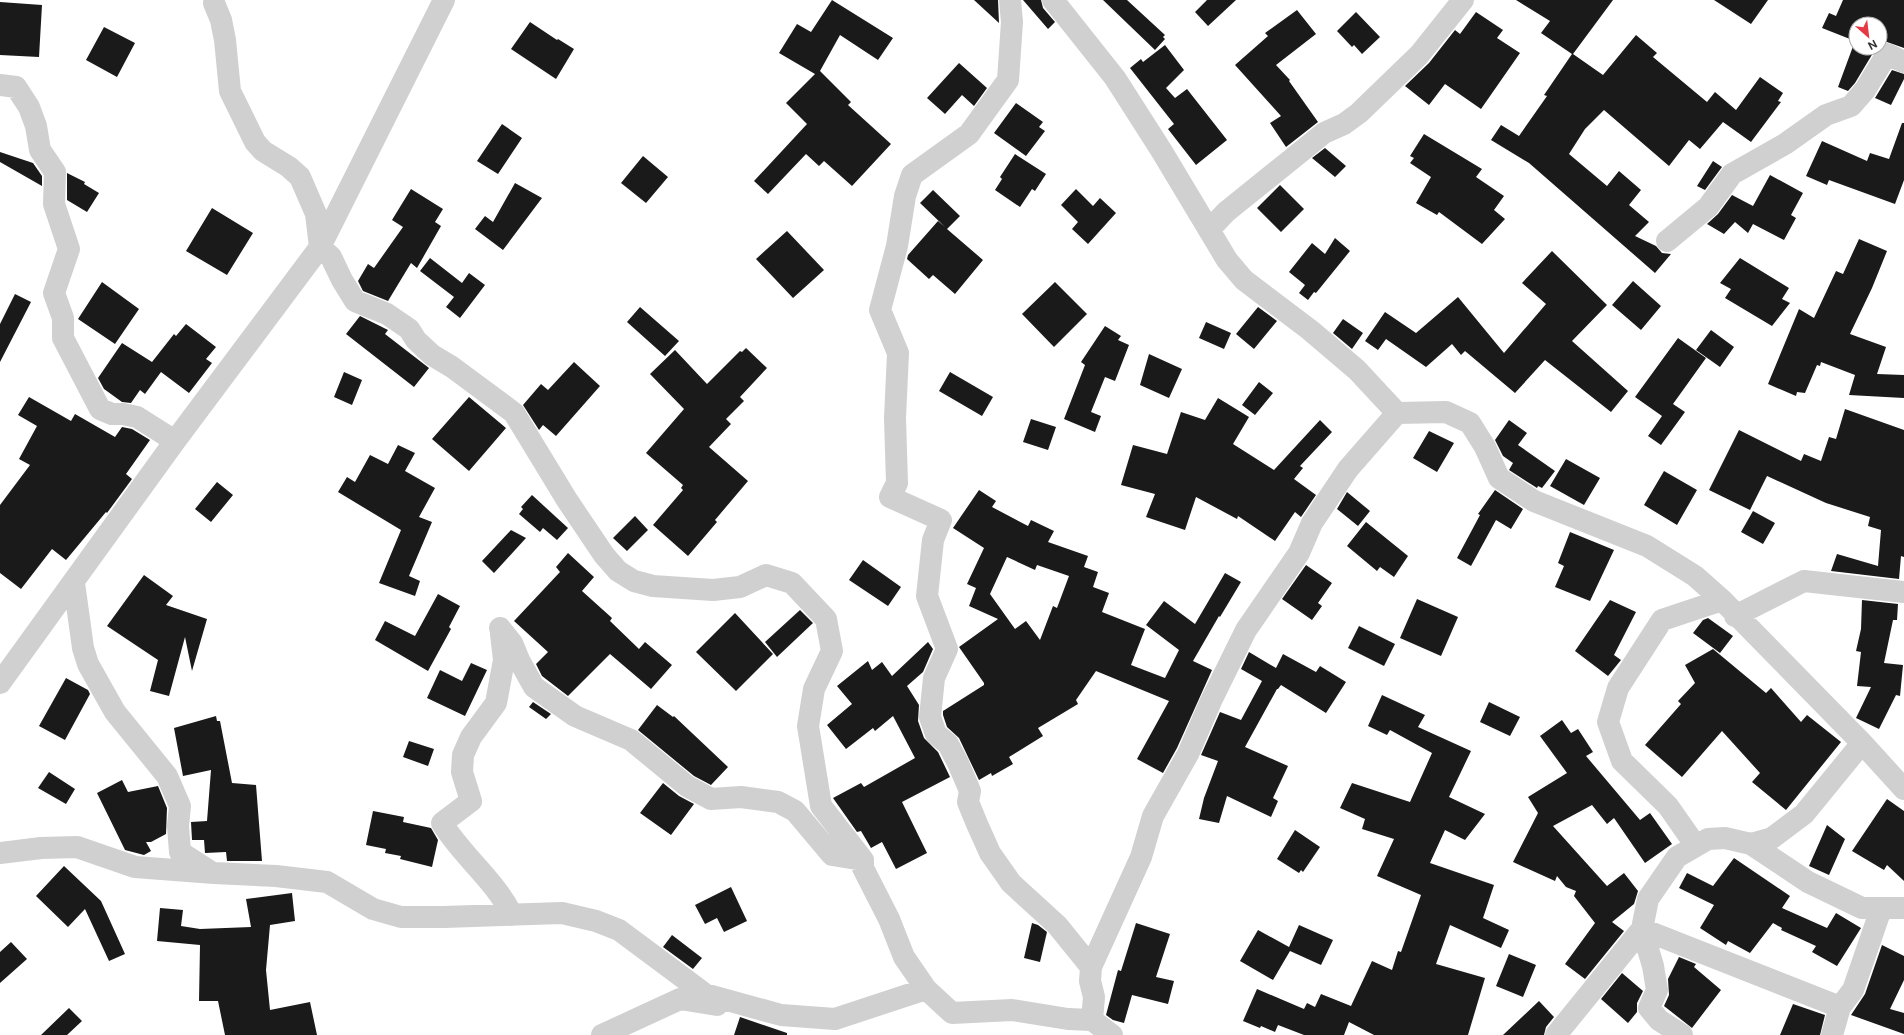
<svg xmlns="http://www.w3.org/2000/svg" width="1904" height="1035" font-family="'Public Sans',sans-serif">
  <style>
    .building { fill: #1a1a1a; fill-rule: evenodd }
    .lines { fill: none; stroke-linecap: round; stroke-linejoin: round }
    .street { stroke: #d0d0d0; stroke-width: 22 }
  </style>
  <rect width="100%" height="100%" fill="#fff"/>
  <!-- building -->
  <path class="building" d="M832 0 893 38 878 60 840 35 820 71 851 102 848 105 891 144 852 186 824 161 819 166 806 154 768 194 754 181 807 124 786 103 815 74 779 53 797 24 811 32Z
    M974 0H998L999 23Z
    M1023 0H1041L1043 8 1055 22 1048 29Z
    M1103 0H1127L1165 35 1163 37 1165 39 1155 50Z
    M1207 0H1236L1208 26 1195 12Z
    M1516 0H1613L1573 54 1603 75 1636 35 1657 53 1653 57 1707 102 1715 92 1736 110 1760 77 1783 93 1778 101 1781 102 1751 142 1723 122 1700 149 1689 140 1669 166 1604 110 1585 129 1569 154 1607 186 1619 171 1641 190 1629 205 1649 222 1635 236 1656 246 1662 253 1671 254 1655 273 1529 163 1491 140 1501 125 1519 136 1547 96 1544 95 1572 54 1541 33 1550 21Z
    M1714 0H1768L1751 24Z
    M1843 0H1904V48L1887 42 1880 44V24H1856V48H1876L1855 83 1848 91 1838 87 1855 41 1822 28 1829 13 1836 16Z
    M0 2 42 5 39 57 0 55Z
    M1297 10 1316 34 1276 65 1290 80 1289 81 1318 122 1286 147 1270 123 1281 116 1235 65 1268 36 1265 33Z
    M1356 12 1380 37 1362 54 1354 45 1352 47 1337 31Z
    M1476 12 1503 30 1497 38 1520 53 1481 109 1445 84 1429 105 1405 86 1429 63 1455 30 1460 34Z
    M530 22 557 40 558 39 574 49 556 79 511 49Z
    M104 27 135 43 117 77 86 60Z
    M1165 45 1184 70 1166 88 1175 98 1187 89 1227 140 1196 165 1168 129 1174 124 1130 68 1141 59 1143 62Z
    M959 63 987 88 974 106 962 95 945 114 927 98Z
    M1892 70 1904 74V79L1891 105 1875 98Z
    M1016 103 1043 122 1039 127 1045 131 1026 156 994 133Z
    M1902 123H1904V180L1895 204 1829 180 1827 185 1806 176 1822 141 1867 161 1870 153 1889 159Z
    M502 124 522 138 498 174 477 161Z
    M1424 134 1482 169 1476 177 1504 196 1494 210 1505 219 1482 244 1439 212 1437 215 1416 203 1431 177 1410 163 1414 158 1410 156Z
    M1325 148 1346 166 1335 177 1312 158Z
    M0 152 33 163 42 176V186L0 162Z
    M1015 154 1046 174 1035 191 1032 189 1020 207 995 190 1002 179 1000 177Z
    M643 156 668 177 646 203 621 183Z
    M1713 161 1722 167 1705 190 1697 186Z
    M67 173 85 182 84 184 99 193 87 212 67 200Z
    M1770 175 1803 193 1791 215 1796 218 1784 240 1753 224 1748 233 1735 222 1724 234 1707 224 1718 214 1732 195 1753 206Z
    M515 183 542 198 503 250 475 229 485 216 493 222Z
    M1280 185 1304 209 1281 232 1257 208Z
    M411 189 443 209 435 222 441 226 417 268 411 263 388 301 363 291 358 281 368 264 374 268 403 227 392 220Z
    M1076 189 1093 206 1100 198 1116 213 1088 244 1072 229 1078 222 1061 205Z
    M933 190 960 216 947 229 983 260 955 294 933 275 929 279 907 259 908 255 938 221 945 227 920 203Z
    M212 208 253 233 227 275 186 251Z
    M787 231 824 270 793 298 756 259Z
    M1335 238 1350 251 1316 293 1314 292 1308 300 1299 293 1305 285 1289 272 1312 243 1325 254Z
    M1859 239 1887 251 1872 288 1850 334 1886 347 1877 374 1904 375V398L1849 395 1855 375 1821 362 1820 366 1817 365 1805 393 1797 392 1796 396 1768 384 1799 309 1814 318 1836 271 1843 274Z
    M1552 251 1607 305 1572 341 1628 391 1611 412 1545 360 1515 393 1465 351 1461 355 1452 344 1426 367 1386 339 1378 350 1365 341 1385 312 1416 333 1458 297 1504 353 1546 304 1522 283Z
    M430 258 462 283 469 273 485 285 460 318 446 307 454 297 420 271Z
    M1740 258 1789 288 1782 299 1790 303 1772 326 1725 298 1731 289 1720 283Z
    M1633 281 1661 306 1641 330 1612 305Z
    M102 282 139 309 115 344 78 319Z
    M1055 282 1087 314 1054 347 1022 314Z
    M15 294 31 302 0 362V324Z
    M640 307 679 341 665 356 627 322Z
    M1258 307 1277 321 1254 349 1236 334Z
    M360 316 388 330 385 334 429 368 414 387 346 334Z
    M1343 319 1363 333 1352 349 1333 333Z
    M1206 322 1231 333 1224 349 1199 338Z
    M186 324 216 347 206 359 212 363 189 393 161 372 145 394 140 390 131 403 122 402 104 389 98 378 122 343 152 362 174 334 176 336Z
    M1105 326 1121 336 1118 340 1129 345 1115 381 1105 377 1091 412 1101 416 1095 432 1064 419 1085 365 1081 362Z
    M1711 330 1734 347 1720 367 1696 350Z
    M1678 338 1706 358 1673 404 1685 412 1661 445 1648 436 1662 416 1635 397Z
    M746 348 767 368 740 397 744 401 726 419 731 424 709 447 748 481 715 520 717 522 688 556 653 525 683 490 681 488 683 485 646 453 684 409 650 374 675 350 707 384 740 351 742 352Z
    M1149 354 1182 369 1169 398 1140 385Z
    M574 362 600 386 556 436 543 425 539 430 523 405 541 384 548 390Z
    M344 372 362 380 352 405 334 397Z
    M950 372 993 397 982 416 939 391Z
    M1259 382 1273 393 1255 415 1242 405Z
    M29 397 71 421 75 414 115 437 122 427 132 429 150 440 126 474 132 479 107 513 106 512 66 560 52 549 21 589 0 573V505L30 465 19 459 37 426 18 415Z
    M469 397 506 428 469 471 432 439Z
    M1218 398 1249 417 1233 444 1274 470 1320 420 1332 432 1300 466 1303 468 1294 479 1316 495 1301 517 1295 512 1275 541 1238 516 1237 519 1196 497 1185 530 1146 517 1155 494 1121 485 1133 445 1167 454 1181 412 1205 420Z
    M1845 409 1904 430V557L1901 556 1899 579 1831 571 1837 554 1878 566 1881 530 1868 526 1870 517 1826 503 1767 476 1750 510 1709 490 1739 430 1801 461 1804 454 1821 461 1829 437 1836 439Z
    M1031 419 1056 427 1048 450 1023 442Z
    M1509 420 1527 433 1518 445 1555 471 1542 488 1538 486 1537 488 1509 470 1513 463 1503 456 1495 440Z
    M1429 431 1454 443 1437 472 1413 458Z
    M398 445 415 453 405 471 435 488 419 517 432 522 409 576 420 581 415 596 379 583 401 530 338 492 347 477 355 482 370 455 388 464Z
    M1566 459 1600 478 1584 505 1550 486Z
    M1664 471 1697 490 1677 525 1644 505Z
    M217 482 233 495 211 522 195 509Z
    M979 490 996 501 992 507 1028 526 1031 520 1054 531 1048 542 1088 556 1084 567 1098 572 1093 587 1109 593 1102 612 1145 629 1131 665 1165 678 1179 650 1146 625 1164 601 1195 624 1225 573 1241 582 1220 617 1219 616 1193 661 1212 670 1177 748 1163 773 1137 759 1169 701 1096 671 1076 700 1078 704 1038 728 1043 736 1009 757 1013 764 992 776 991 773 979 780 959 738 947 727 943 715V711L984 685V683L959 647 998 619 969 606 976 588 967 584 984 548 953 528ZM1007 557 1035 570 1037 565 1069 576 1057 608 1053 606 1040 640 1026 621 1015 629 990 594Z
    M1495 490 1523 509 1511 529 1496 520 1471 566 1457 558 1480 515 1478 514Z
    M1347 492 1370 511 1358 526 1337 509Z
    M532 495 568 528 557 540 543 528 540 532 519 514 523 509 521 507Z
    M1753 511 1775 523 1763 544 1741 532Z
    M635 516 648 530 627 551 613 538Z
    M1366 522 1408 556 1394 577 1380 567 1377 571 1347 546Z
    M511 530 526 538 494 573 482 561Z
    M1570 532 1614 550 1590 601 1555 587 1564 566 1558 563Z
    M568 553 594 577 582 591 612 618 610 621 639 649 645 642 672 665 651 689 610 654 568 696 542 676 536 664 548 652 514 621 560 572 556 567Z
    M863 560 901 587 888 606 849 580Z
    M1306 565 1332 583 1318 603 1322 606 1312 620 1282 599Z
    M144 575 173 596 166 605 207 619 192 671 185 637 169 696 150 691 158 660 107 626Z
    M438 594 460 606 449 627 451 629 428 671 375 640 385 621 415 636Z
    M1417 599 1458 617 1441 656 1400 638Z
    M1610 600 1636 612 1614 655 1621 660 1608 676 1575 651Z
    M1862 600 1898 604 1897 620H1893L1884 663 1903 665 1900 696 1896 695 1879 729 1856 718 1871 687 1857 686 1861 652 1856 651 1861 629Z
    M800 610 813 623 777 657 765 642Z
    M735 613 773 654 736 691 696 652Z
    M1708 618 1733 636 1720 653 1693 633 1703 620Z
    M1359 626 1395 644 1384 666 1348 648Z
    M928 642 933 649 923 672 907 686 919 705 918 721 924 738 938 752 950 777 902 802 927 853 896 869 882 842 871 848 861 831 857 832 833 798 861 783 864 787 915 758 893 716 875 731 873 728 846 749 827 725 852 704 837 686 868 661 872 670 882 662 892 676Z
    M1713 649 1766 693 1771 688 1801 722 1807 715 1841 742 1786 810 1752 782 1760 773 1722 731 1682 777 1645 745 1681 704 1678 701 1695 683 1685 665Z
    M1249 652 1276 668 1283 654 1316 672 1320 666 1346 682 1326 713 1281 685 1278 689H1277L1245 747 1288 766 1273 798 1278 801 1271 817 1227 796 1219 823 1199 819 1204 798 1218 761 1201 755 1220 712 1241 720 1262 681 1241 669Z
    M471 663 487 670 465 716 427 698 440 670 462 681Z
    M66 678 88 690 90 694 65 740 39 726Z
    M1382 695 1425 715 1418 727 1471 751 1449 797 1485 814 1465 840 1445 830 1430 863 1494 885 1483 918 1509 930 1501 948 1450 925 1436 964 1485 978 1468 1035H1374L1349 1022 1344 1035H1304L1278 1025 1275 1032 1261 1026 1260 1028 1243 1021 1257 989 1304 1009 1307 1003 1315 1007 1321 994 1351 1006 1372 961 1392 970 1398 951 1401 952 1421 895 1377 876 1394 839 1362 829 1365 819 1340 808 1352 783 1410 802 1432 753 1390 730 1387 735 1368 726Z
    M533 702 551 714 546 719 529 707Z
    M1489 702 1520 717 1510 736 1480 722Z
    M657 705 673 717 674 716 728 767 711 785 694 776 638 730Z
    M216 716 217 721H220L232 783 256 785 262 861H227L226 852 205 853 204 840H192L191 822 207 821 211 770 183 776 174 728Z
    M1562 720 1571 733 1578 729 1593 752 1586 756 1640 820 1650 813 1672 844 1645 863 1614 818 1607 824 1592 805 1553 826 1607 886 1624 873 1638 891 1634 904 1612 922 1624 931 1585 979 1565 964 1595 923 1574 896 1576 891 1566 887 1557 876 1555 881 1513 862 1538 813 1528 797 1567 773 1540 736Z
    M409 741 434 749 428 766 403 757Z
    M49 772 75 789 66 804 38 788Z
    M122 780 128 792 158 786 167 808 166 834 151 842H146L151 851 144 855 125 850 97 793Z
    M663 783 679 796 694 804 671 835 640 813Z
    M1887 799 1904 811V881L1887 865 1884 870 1852 851Z
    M373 811 404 817 403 822 431 828 438 840 432 867 400 859 401 856 385 853 386 849 366 845Z
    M1827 825 1845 839 1829 875 1809 866Z
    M1295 830 1320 847 1303 872 1301 870 1299 873 1277 859Z
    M1734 858 1790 896 1782 908 1827 928 1836 913 1861 928 1837 966 1812 952 1816 946 1781 930 1782 928 1773 923 1750 953 1728 941 1726 945 1700 928 1714 905 1679 888 1687 873 1713 886Z
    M64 866 101 901 125 954 109 961 85 909 68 927 36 896Z
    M731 887 747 921 724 932 717 918 705 924 695 905Z
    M292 893 295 921 270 925 266 970 270 1010 310 1002 317 1035H225L218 1001H199L200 945 157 941 160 908 183 910 181 926 200 929 251 927 246 899Z
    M1032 923 1038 925 1047 932 1040 962 1024 958Z
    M1136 923 1170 934 1156 977 1174 981 1168 1004 1132 995 1124 1023 1113 1020 1106 1015 1118 970 1121 971Z
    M1299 925 1333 940 1321 965 1290 951 1273 980 1240 961 1258 930 1289 947Z
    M672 935 702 958 693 969 663 947Z
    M11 942 27 959 0 983V952Z
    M1882 945 1904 956V980L1890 1009 1904 1013V1034L1851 1015 1865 994Z
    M1509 954 1536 965 1523 997 1496 986Z
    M1679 957 1696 964 1694 967 1721 990 1692 1028 1664 1006 1669 995 1668 979Z
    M1622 973 1643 991 1637 1003V1012L1628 1023 1601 999Z
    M1539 1001 1554 1017 1546 1027 1544 1035H1503Z
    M1793 1004 1825 1015 1820 1035H1780Z
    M69 1008 82 1021 67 1035H41Z
    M740 1017 787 1033V1035H734Z"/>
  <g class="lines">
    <!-- street -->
    <path class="street" d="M1010 0 1012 22 1008 80 969 134 912 175 905 196 897 246 880 310 898 353 895 418 897 483 890 497 941 520 933 540 927 596 947 649 934 678 930 717 936 734 948 744 958 763 970 791 968 802 977 824 990 853 1011 883 1057 925 1091 967
      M1053 0 1115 78 1161 150 1227 260 1244 280 1310 330 1357 370 1397 413
      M214 3 221 20 225 40 230 91 255 142 263 151 289 167 300 177 316 214 320 247 331 257 342 280 355 301 387 314 409 329 416 340 432 355 452 367 514 413 567 500 604 555 618 571 634 581 653 586 713 590 740 587 766 575 792 583 826 619 832 651 814 689 808 726 821 806 863 860V868L889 919 904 957 926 989
      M0 85 16 87 29 107 36 126 40 150 55 172 54 204 69 249 54 293 63 318V338L100 409 112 414H123L137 417 175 441
      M1209 230 1226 212 1324 133 1344 124 1359 113 1419 55 1463 0
      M1667 241 1708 207 1732 174 1785 144 1826 115 1851 106 1865 90 1887 54 1904 62
      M74 583 83 648 88 664 115 712 167 776 180 806 178 826 180 852 211 872
      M1735 616 1804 581 1904 592
      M500 628 512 643 519 660 534 687 575 716 631 740 687 786 711 799 741 797 778 802 795 811 832 855 863 860
      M501 634 504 660 496 703 471 737 463 755 462 772 471 801 442 823C462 856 495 880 512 915
      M0 683 175 441 320 247 444 0
      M1751 844 1808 882 1862 908H1904
      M1696 846 1668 806 1622 761 1608 722 1618 688 1662 620 1722 600
      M0 853 41 848 77 847 135 867 214 873 276 876 327 882 373 909 401 917H444L562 913 596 921 619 930 705 994 781 1015 835 1019 926 989 952 1013 1012 1010 1068 1019 1092 1020 1112 1035
      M1092 1020 1094 997 1090 981 1091 967 1141 857 1153 816 1188 754 1211 701 1246 630 1299 553 1312 523 1348 469 1397 413 1446 412 1470 423 1485 447 1499 478 1534 501 1647 546 1695 576 1722 600 1862 743 1904 789
      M602 1035 680 999 717 1005
      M1556 1035 1642 929 1840 1007
      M1682 1035 1659 1020 1649 1008 1657 990 1653 966 1642 929 1648 899 1677 857 1708 839 1725 838 1751 844 1772 838 1804 814 1862 743
      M1832 1035 1840 1007 1853 990 1881 909"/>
  </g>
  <!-- north arrow -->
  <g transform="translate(1868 36) rotate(152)"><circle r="19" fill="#ffffff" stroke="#adadad"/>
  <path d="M0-3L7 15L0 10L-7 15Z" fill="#e63946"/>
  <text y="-6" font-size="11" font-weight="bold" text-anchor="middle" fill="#333333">N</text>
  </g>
</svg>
